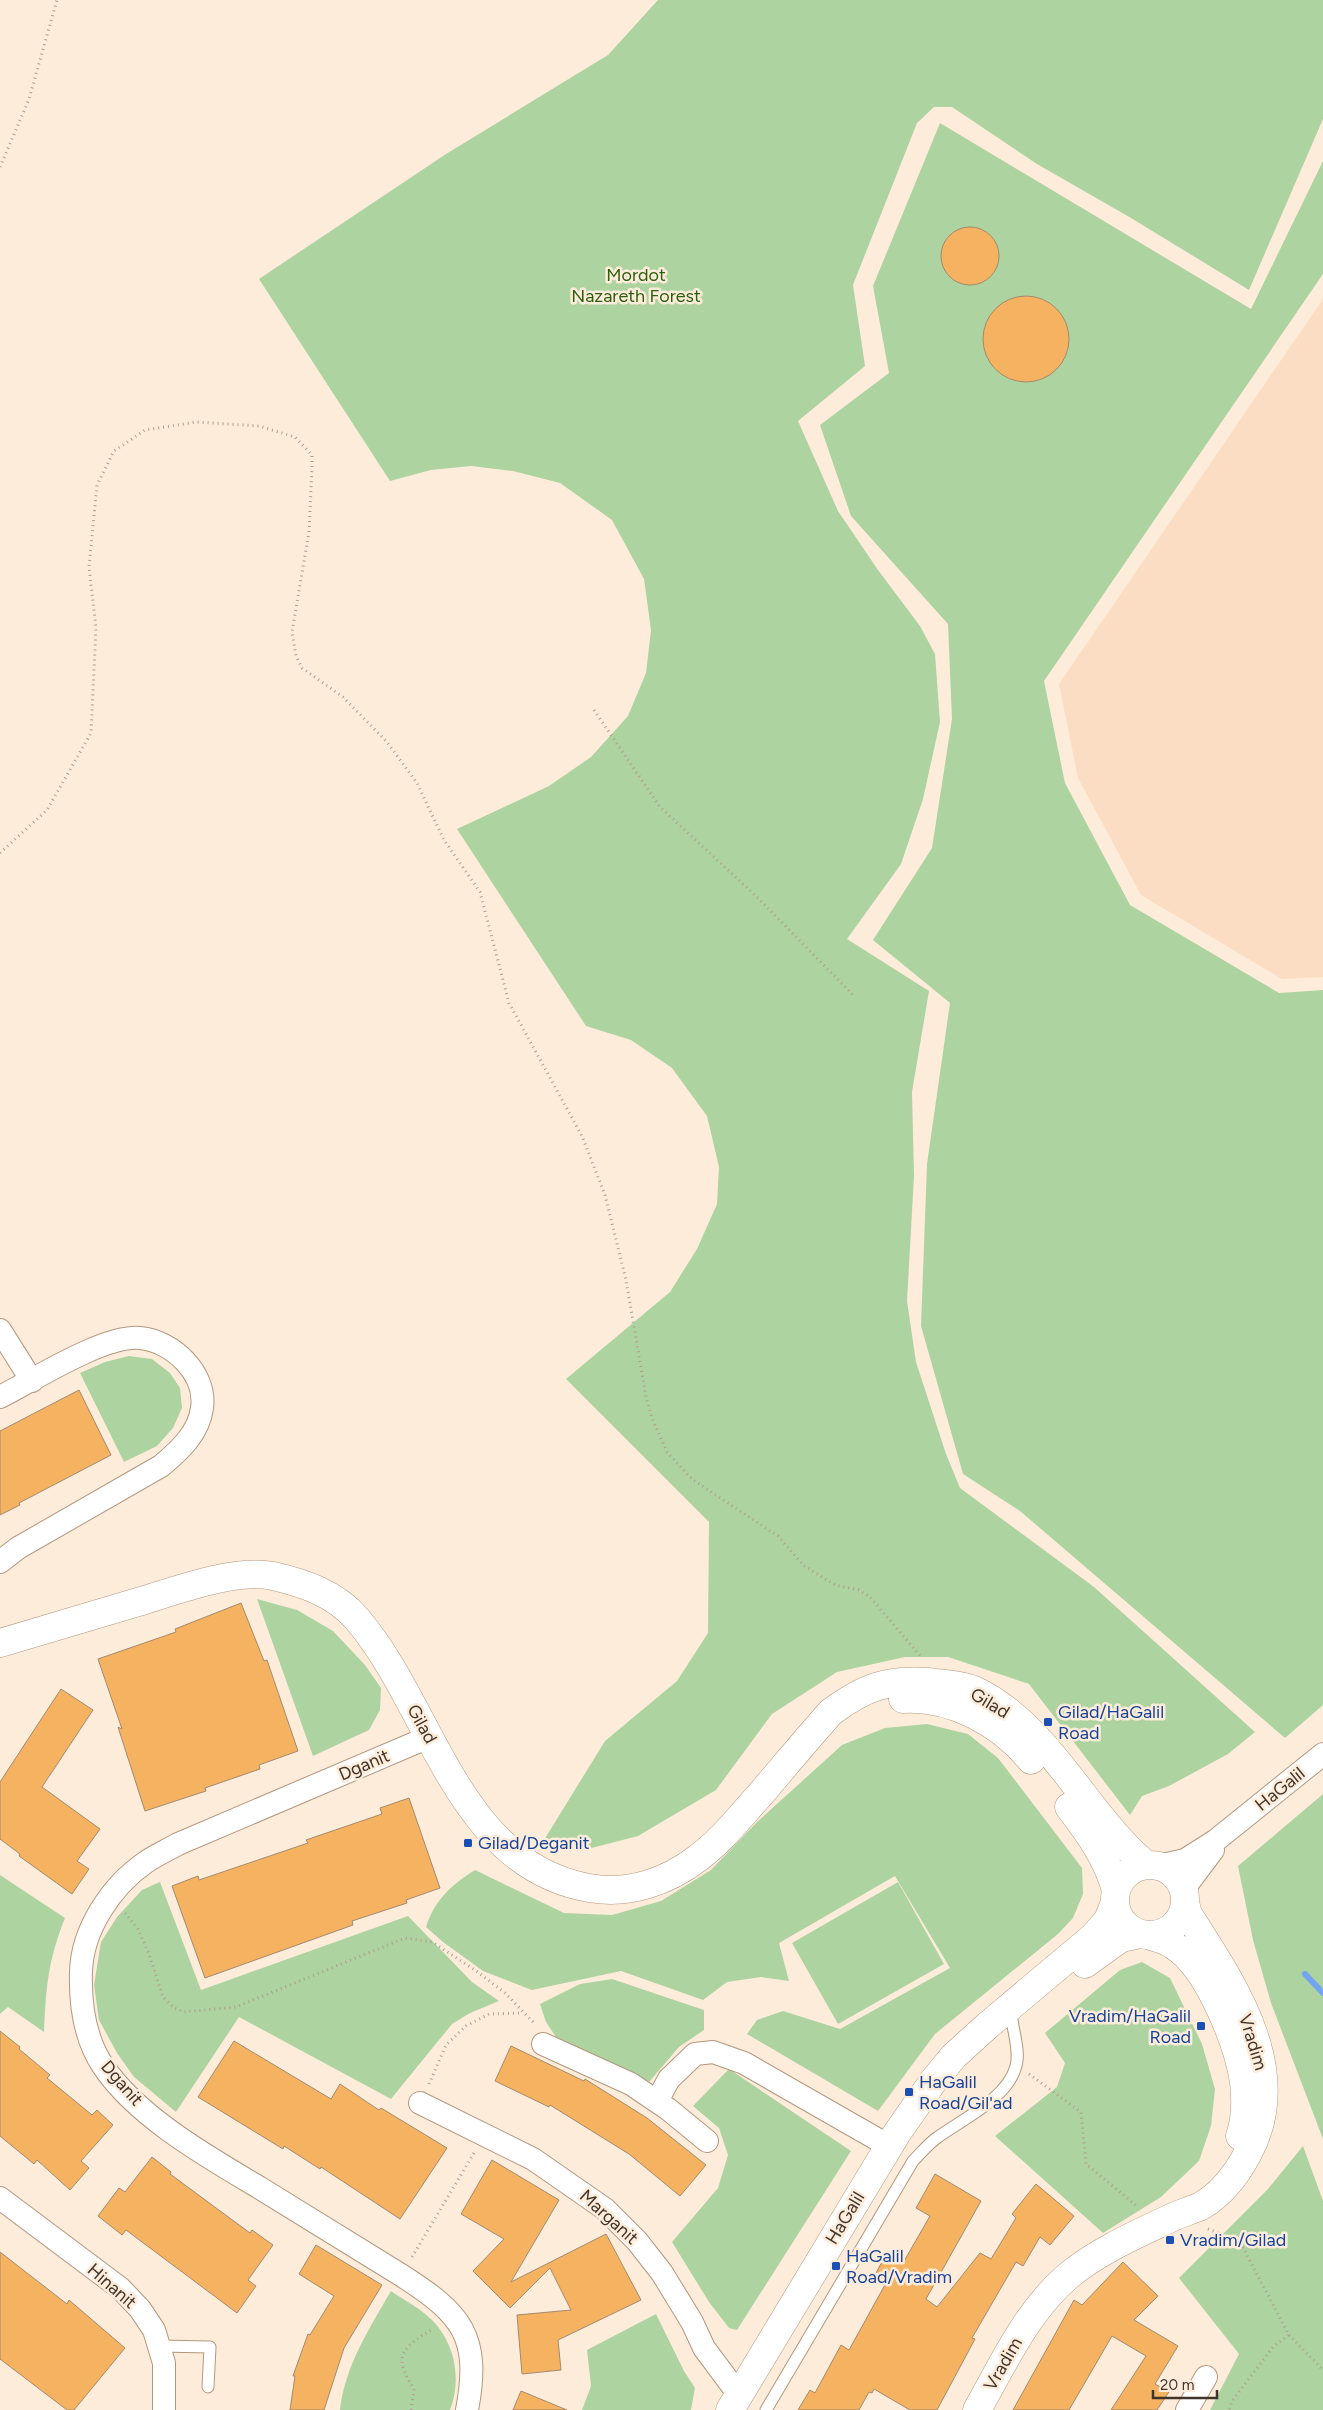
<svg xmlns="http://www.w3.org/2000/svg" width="1323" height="2410" font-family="Figtree,sans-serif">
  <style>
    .built { fill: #faddc2 }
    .green { fill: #add3a0 }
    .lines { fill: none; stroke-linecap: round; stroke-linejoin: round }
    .stream { stroke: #72a4f1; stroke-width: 6 }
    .building { fill: #f5b261; stroke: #a38a6e }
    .lane-casing { stroke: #b3977d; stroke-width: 13 }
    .street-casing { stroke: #b3977d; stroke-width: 24 }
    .secondary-casing { stroke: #b3977d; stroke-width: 29 }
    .path { stroke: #ae9e90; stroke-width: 3; stroke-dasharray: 1 4; stroke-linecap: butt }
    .lane { stroke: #fff; stroke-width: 11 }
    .street { stroke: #fff; stroke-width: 22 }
    .secondary { stroke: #fff; stroke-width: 28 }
    .transit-dot { fill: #1a4fb4; stroke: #feecdb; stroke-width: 2 }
    .labels { text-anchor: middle; stroke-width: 5; stroke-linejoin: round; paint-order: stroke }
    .park-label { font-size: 18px; fill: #295f0d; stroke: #feecdb }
    .street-label { font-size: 18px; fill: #41352a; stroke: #feecdb }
    .transit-label { font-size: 18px; fill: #164399; stroke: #feecdb; text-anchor: start }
  </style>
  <rect width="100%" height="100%" fill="#feecdb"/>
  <!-- built -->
  <path class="built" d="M1323 299V977L1282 979 1141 895 1078 778 1059 684Z"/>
  <!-- green -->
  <path class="green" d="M658 0H1323V119L1249 290 1131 218 1037 164 952 107H934L917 123 853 285 865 366 798 421 838 511 878 570 920 626 935 654 940 722 923 799 901 864 847 939 929 991 912 1092 914 1176 907 1301 916 1362 946 1454 960 1488 1094 1587 1255 1732 1228 1754 1169 1786 1142 1796 1130 1815 1029 1684 948 1657H905L837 1672 772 1714 716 1790 638 1836 584 1850 544 1840 605 1741 677 1681 708 1633 709 1522 566 1379 670 1292 697 1249 717 1204 719 1167 707 1116 672 1068 631 1040 586 1026 457 829 549 786 591 757 628 716 646 673 651 630 644 579 612 520 560 483 513 471 471 466 431 470 390 481 259 279 446 154 608 55Z
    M940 123 1251 309 1323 161V274L1044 681 1065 783 1130 905 1279 993 1323 990V1705L1285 1738 1020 1511 963 1474 921 1326 927 1164 950 1003 873 940 932 848 952 719 948 624 851 516 820 425 889 373 873 286Z
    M129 1356 152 1359 170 1373 180 1388 182 1408 173 1428 157 1446 124 1462 80 1373 105 1362Z
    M257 1599 297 1610 333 1631 365 1665 381 1688 380 1710 369 1730 313 1756Z
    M927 1724 968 1734 998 1758 1082 1868 1083 1894 1073 1918 1058 1934 935 2034 878 2111 747 2034 757 2020 783 2011 840 2029 950 1968 895 1876 779 1943 789 1981 761 1977 727 1982 703 2000 621 1971 532 1990 483 1971 443 1942 426 1927C434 1901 452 1884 475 1870L564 1913 612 1915 661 1901 711 1870 757 1822 842 1745 885 1728Z
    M1323 1794V2139L1271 2003 1253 1940 1238 1866Z
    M0 1875 65 1918C48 1961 46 1986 44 2032L8 2007 0 2014Z
    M160 1882 201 1990 408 1916 472 1982 499 2001 470 2013 452 2024 391 2099 239 2017 176 2112 134 2077 117 2053 99 2020 94 1985 101 1942 117 1917 142 1890Z
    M898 1882 944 1964 838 2024 792 1943Z
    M1142 1962 1170 1978 1202 2044 1215 2089 1211 2126 1199 2161 1161 2197 1103 2233 995 2136 1057 2087 1065 2063 1045 2033 1120 1970Z
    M612 1979 704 2010V2030L679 2047 649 2082 556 2037 546 2022 540 2004 580 1984Z
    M729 2069 851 2151 737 2330 729 2328 709 2302 672 2242 718 2188 728 2155 719 2128 693 2106Z
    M1303 2146 1323 2201V2410H1210L1239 2354 1179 2278 1268 2189Z
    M391 2291C404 2300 421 2309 432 2320 455 2343 462 2380 450 2410H340C345 2366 369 2329 391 2291Z
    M656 2314 684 2371 695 2388 691 2410H582L591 2386 587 2350Z"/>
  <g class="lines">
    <!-- stream -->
    <path class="stream" d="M1305 1974 1323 1993"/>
  </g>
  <!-- building -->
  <path class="building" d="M941 256a29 29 0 1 1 58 0a29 29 0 1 1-58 0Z
    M983 339a43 43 0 1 1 86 0a43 43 0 1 1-86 0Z
    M79 1390 111 1455 19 1503 20 1505 0 1515V1431Z
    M241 1603 264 1661 267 1660 298 1751 259 1765 260 1769 205 1788 206 1791 145 1811 118 1727 122 1729 98 1659 176 1632 175 1629Z
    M61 1689 93 1710 42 1787 100 1829 77 1861 89 1869 72 1894 19 1856 20 1854 0 1839V1782Z
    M409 1798 440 1888 406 1900 407 1903 352 1921 353 1925 205 1978 172 1886 198 1876 199 1880 308 1843 306 1840 382 1814 380 1808Z
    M0 2031 20 2047 19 2049 50 2075 47 2078 92 2115 97 2110 113 2125 81 2161 89 2168 70 2190 37 2160 34 2164 0 2136Z
    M234 2041 331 2099 340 2084 379 2110 381 2108 447 2148 400 2219 321 2167 320 2169 284 2146 283 2149 198 2097Z
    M511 2046 584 2081 585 2079 647 2118 706 2165 680 2196 629 2154 550 2105 549 2107 495 2081Z
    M152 2157 171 2172 170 2174 250 2233 252 2230 273 2245 248 2280 256 2286 237 2313 126 2230 122 2235 98 2216 119 2188 125 2192Z
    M492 2160 559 2200 511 2282 606 2234 641 2300 558 2340 561 2370 522 2374 517 2315 571 2310 550 2268 510 2308 473 2271 504 2239 461 2214Z
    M935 2174 981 2201 926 2299 937 2307 980 2253 991 2259 1016 2218 1012 2214 1036 2184 1074 2216 1050 2245 1040 2237 1023 2266 1016 2262 972 2338 975 2339 937 2410H910L874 2389 872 2393 869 2392 859 2410H798L810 2390 815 2393 841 2345 849 2350 886 2283 874 2277 886 2254 903 2263 930 2216 916 2208Z
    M316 2245 382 2285 344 2348 324 2410H290L295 2376H293L308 2334 310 2335 334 2296 299 2274Z
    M0 2252 67 2304 69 2300 125 2348 74 2410H67L0 2359Z
    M1123 2262 1158 2296 1134 2320 1178 2346 1155 2384 1169 2392 1157 2410H1111L1146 2356 1112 2336 1069 2410H1013L1074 2300 1082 2305Z
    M521 2391 567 2410H513Z"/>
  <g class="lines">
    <!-- lane casing -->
    <g class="lane-casing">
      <path id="lane" d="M159 2346 210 2347 208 2387
        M766 2410 913 2161C921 2153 929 2143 938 2137 963 2119 1008 2098 1016 2066 1020 2053 1014 2034 1012 2020"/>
    </g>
    <!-- street casing -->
    <g class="street-casing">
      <path id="street" d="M0 1330 32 1381
        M0 1397C34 1380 103 1335 140 1338 173 1341 207 1374 202 1408 199 1433 179 1451 161 1466L18 1548 0 1562
        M429 1737 178 1844C168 1850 156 1855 146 1862 111 1886 82 1930 81 1972 80 2004 85 2039 103 2066 137 2117 208 2157 260 2188 307 2217 354 2246 401 2275 462 2314 481 2336 467 2410
        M1158 1866 1185 1860 1215 1841 1323 1754
        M1183 1890 1213 1850
        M543 2044 631 2084 668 2109 707 2141
        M657 2101 669 2079 695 2054 713 2052 744 2063 889 2146
        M420 2103 533 2159 605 2209 637 2241 662 2273 692 2322 704 2348 739 2395
        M0 2198 120 2288 140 2309 154 2330 164 2363V2410
        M1187 2410 1206 2377"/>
    </g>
    <!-- secondary casing -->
    <g class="secondary-casing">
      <path id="secondary" d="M0 1643C46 1629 92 1616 138 1602 175 1591 235 1568 273 1576 304 1583 336 1594 357 1619 432 1706 457 1865 589 1888 628 1895 667 1882 698 1858 721 1841 739 1818 758 1797 782 1769 806 1740 831 1712 865 1687 887 1679 929 1682 943 1684 961 1684 974 1690 1050 1726 1084 1813 1146 1865
        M903 1699C951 1696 1001 1723 1031 1760
        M1069 1807C1089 1833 1107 1858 1116 1890
        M1115 1900a35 35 0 1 1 70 0a35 35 0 1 1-70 0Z
        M1148 1935C1156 1938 1166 1940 1173 1945 1208 1966 1238 2043 1244 2082 1246 2100 1246 2119 1240 2136
        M1085 1964 1121 1938 1140 1934
        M730 2410 897 2133 934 2080 954 2056 987 2026 1093 1937 1108 1920 1115 1902
        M977 2410C1003 2364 1027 2311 1068 2276 1098 2251 1137 2234 1173 2217 1182 2213 1192 2210 1201 2206 1222 2194 1237 2174 1248 2153 1293 2070 1232 1983 1188 1914L1185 1903"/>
    </g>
    <!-- path -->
    <path class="path" d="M0 167 29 99 57 0
      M594 710 660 807 758 898 853 995
      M0 853 47 810 91 733 96 628 89 567 97 485 114 451 145 430 196 422 259 426 295 437 312 455V468L309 532 292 632 296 656 302 668 343 697 387 742 417 783 444 840 480 892 509 1003 582 1136 605 1195 626 1280 646 1397 652 1418 667 1452 693 1480 778 1536 803 1565 835 1585 859 1590 870 1597 922 1658
      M125 1913 138 1929 149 1954 163 1997 174 2008 184 2012 236 2007 405 1938 432 1942 475 1970 505 1993 535 2024
      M1029 2074 1081 2112 1086 2164 1138 2207
      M429 2084 446 2045 466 2026 489 2014 522 2013
      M1208 2229 1240 2242 1289 2335 1273 2347 1232 2401 1229 2410
      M412 2257 474 2153
      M1289 2335 1323 2370
      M411 2410 414 2389C391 2354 403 2348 434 2328"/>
    <!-- lane -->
    <use href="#lane" class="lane"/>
    <!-- street -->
    <use href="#street" class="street"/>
    <!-- secondary -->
    <use href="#secondary" class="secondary"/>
  </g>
  <!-- markers -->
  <g class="transit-dot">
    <rect x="1043" y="1717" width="10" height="10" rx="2.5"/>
    <rect x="463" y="1838" width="10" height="10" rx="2.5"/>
    <rect x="1196" y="2021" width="10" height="10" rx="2.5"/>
    <rect x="904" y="2087" width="10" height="10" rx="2.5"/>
    <rect x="1165" y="2235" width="10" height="10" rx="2.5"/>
    <rect x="831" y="2261" width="10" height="10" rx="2.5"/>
  </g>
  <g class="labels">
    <!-- park labels -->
    <g class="park-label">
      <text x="636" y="281">Mordot<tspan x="636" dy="21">Nazareth Forest</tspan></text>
    </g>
    <!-- street labels -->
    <g class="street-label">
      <text transform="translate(990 1703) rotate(31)" y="6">Gilad</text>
      <text transform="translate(422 1724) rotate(61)" y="6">Gilad</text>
      <text transform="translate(364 1765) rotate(-23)" y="6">Dganit</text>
      <text transform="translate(1280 1789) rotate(-39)" y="6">HaGalil</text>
      <text transform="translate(1253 2042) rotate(73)" y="6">Vradim</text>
      <text transform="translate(122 2083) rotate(49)" y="6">Dganit</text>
      <text transform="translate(609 2217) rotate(42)" y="6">Marganit</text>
      <text transform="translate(845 2218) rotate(-59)" y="6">HaGalil</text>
      <text transform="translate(112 2286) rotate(41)" y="6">Hinanit</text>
      <text transform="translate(1003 2364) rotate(-60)" y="6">Vradim</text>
    </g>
    <!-- transit labels -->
    <g class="transit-label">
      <text x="1058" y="1718">Gilad/HaGalil<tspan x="1058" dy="21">Road</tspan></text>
      <text x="478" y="1849">Gilad/Deganit</text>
      <text x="1191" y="2022" text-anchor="end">Vradim/HaGalil<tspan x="1191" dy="21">Road</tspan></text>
      <text x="919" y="2088">HaGalil<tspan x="919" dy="21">Road/Gil'ad</tspan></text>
      <text x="1180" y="2246">Vradim/Gilad</text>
      <text x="846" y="2262">HaGalil<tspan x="846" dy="21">Road/Vradim</tspan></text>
    </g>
  </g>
  <!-- scale -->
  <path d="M1153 2390v8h64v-8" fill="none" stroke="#41352a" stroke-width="2.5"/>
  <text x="1160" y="2390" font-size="15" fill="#41352a" stroke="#feecdb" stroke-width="4" paint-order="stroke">20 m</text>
</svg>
